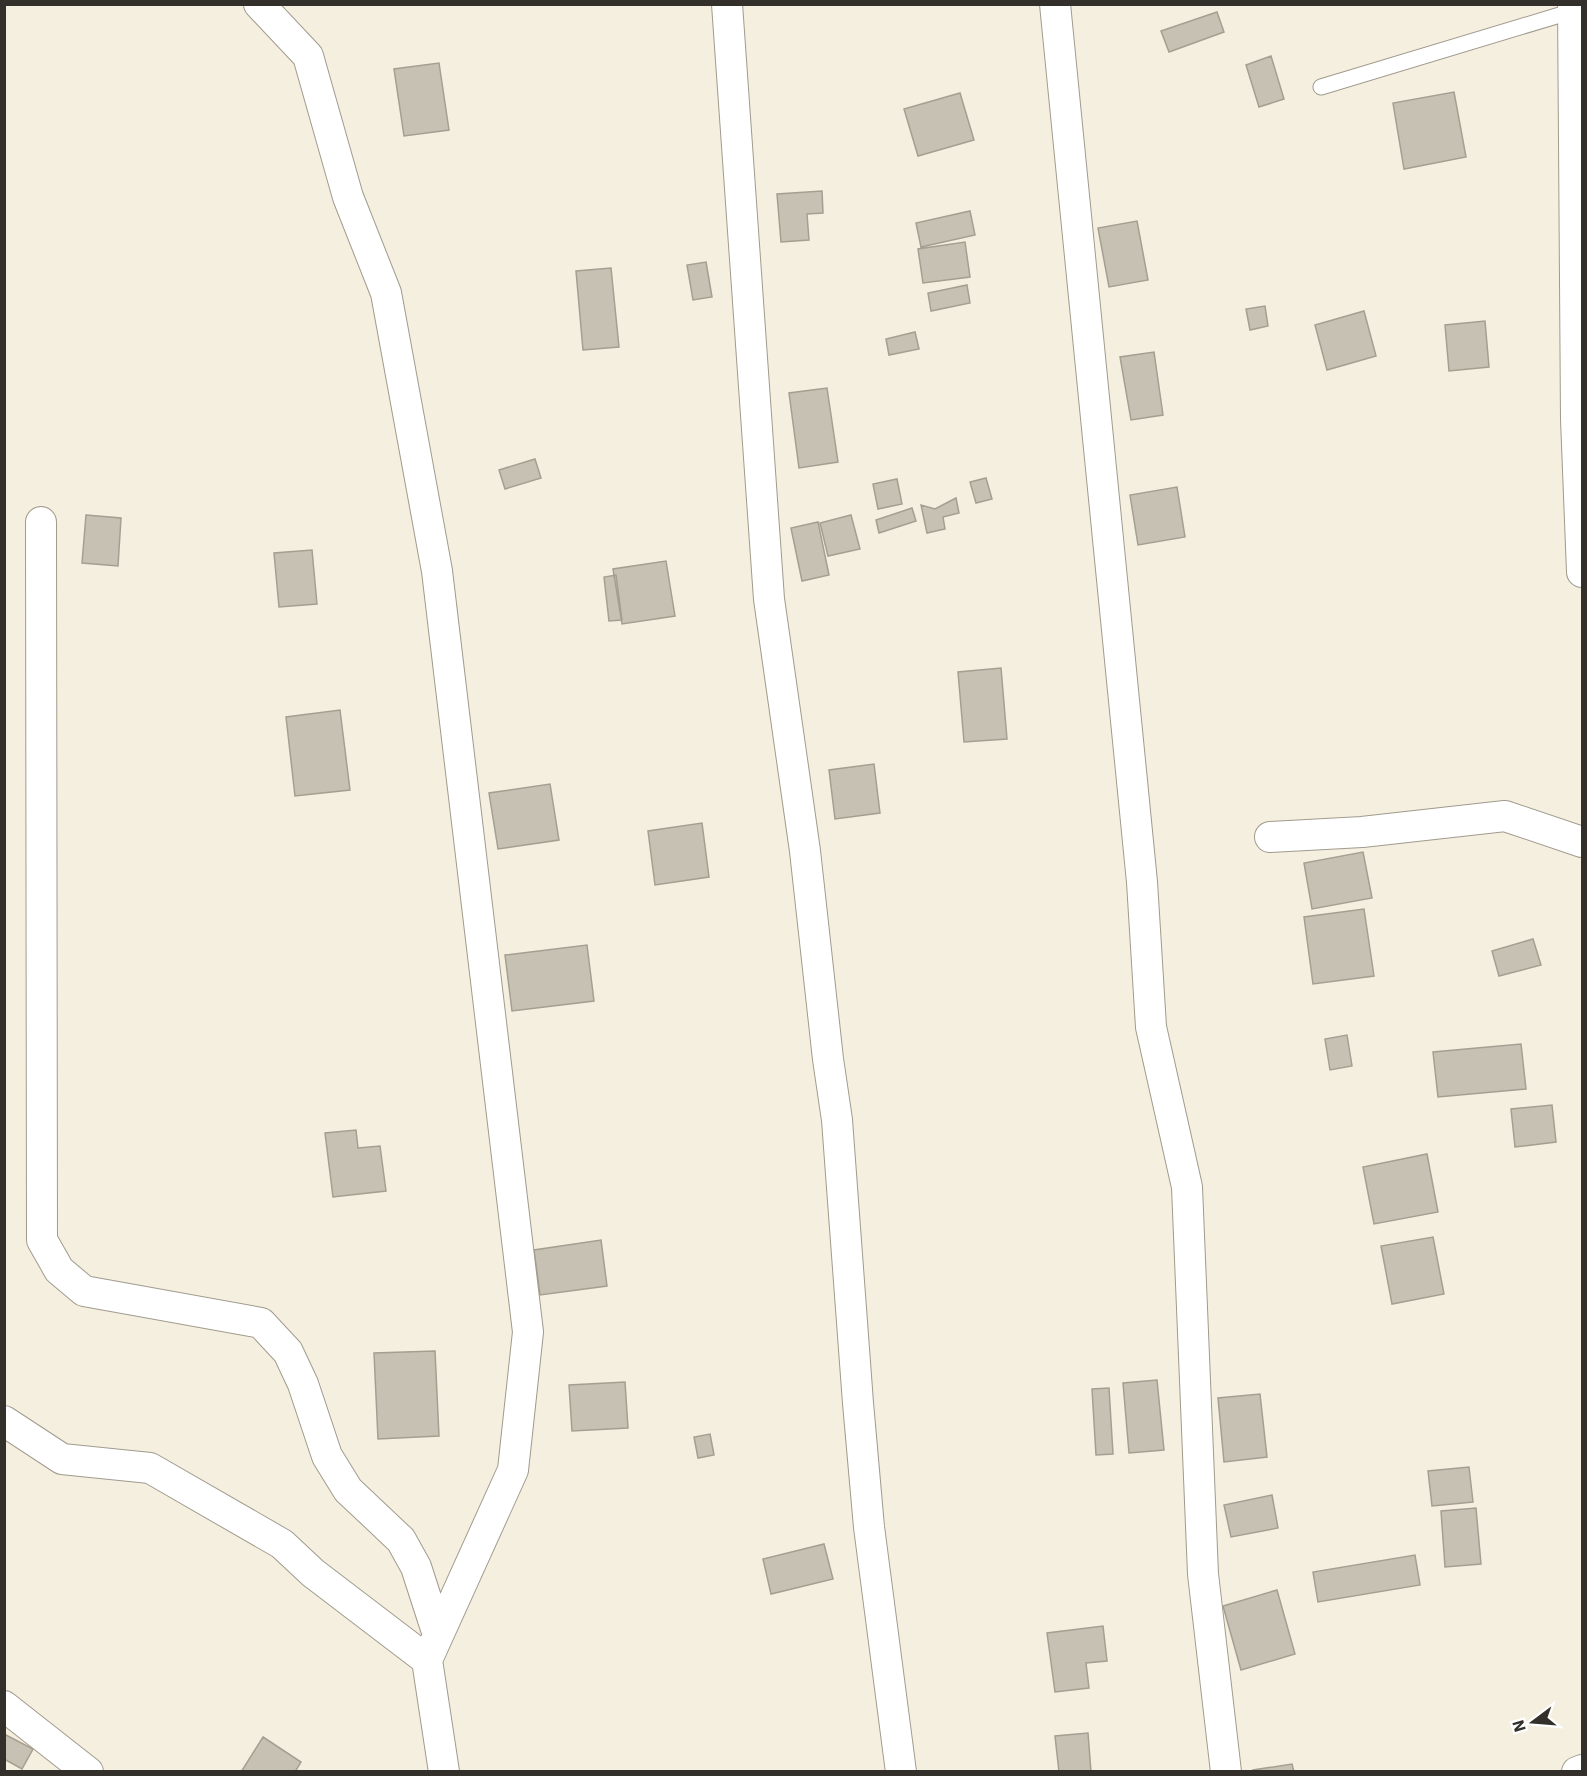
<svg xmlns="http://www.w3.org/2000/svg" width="1587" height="1776" font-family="'IBM Plex Sans',sans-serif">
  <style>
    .building { fill: #c7c1b3; stroke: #a59f92; stroke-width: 1.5 }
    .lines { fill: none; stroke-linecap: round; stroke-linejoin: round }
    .service-casing { stroke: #a19b8e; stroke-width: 17 }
    .minor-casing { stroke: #a19b8e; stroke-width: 32 }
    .service { stroke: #fff; stroke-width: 15 }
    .minor { stroke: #fff; stroke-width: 30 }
  </style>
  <rect width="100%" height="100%" fill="#f5efe0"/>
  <!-- building -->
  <path class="building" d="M1217 12 1224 32 1169 52 1161 31Z
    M1271 56 1284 99 1259 107 1246 65Z
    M439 63 449 130 404 136 394 69Z
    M1454 92 1466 157 1404 169 1393 103Z
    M960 93 974 140 918 156 904 109Z
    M822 191 823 213 807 214 809 240 781 242 777 194Z
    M970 211 975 235 921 247 916 223Z
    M1137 221 1148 280 1109 287 1098 228Z
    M965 242 970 277 923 283 918 249Z
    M706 262 712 297 693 300 687 265Z
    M611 268 619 347 583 350 576 271Z
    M967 285 970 303 931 311 928 293Z
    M1265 306 1268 326 1250 330 1246 309Z
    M1364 311 1376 356 1327 370 1315 325Z
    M1485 321 1489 367 1449 371 1445 325Z
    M915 332 919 349 889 355 886 339Z
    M1154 352 1163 415 1131 420 1120 357Z
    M827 388 838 462 799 468 789 393Z
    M535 459 541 478 505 489 499 470Z
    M986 478 992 499 976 503 970 482Z
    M897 479 902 504 878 509 873 484Z
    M1177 487 1185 537 1138 545 1130 495Z
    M956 498 959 513 943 517 945 529 927 533 921 505 935 509Z
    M912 508 916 521 879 533 876 520Z
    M86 515 121 518 118 566 82 563Z
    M851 515 860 549 828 556 820 523Z
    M818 522 829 575 802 581 791 528Z
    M312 550 317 604 279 607 274 553Z
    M666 561 675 616 622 624 613 569Z
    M616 575 622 620 609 621 604 577Z
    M1001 668 1007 739 964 742 958 672Z
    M340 710 350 790 295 796 286 717Z
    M874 764 880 813 835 819 829 770Z
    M550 784 559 840 498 849 489 793Z
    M702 823 709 877 655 885 648 831Z
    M1363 852 1372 898 1312 909 1304 863Z
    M1364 909 1374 976 1313 984 1304 917Z
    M1533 939 1541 965 1499 976 1492 951Z
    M587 945 594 1001 512 1011 505 955Z
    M1347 1035 1352 1066 1330 1070 1325 1039Z
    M1521 1044 1526 1089 1438 1097 1433 1052Z
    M1552 1105 1556 1142 1515 1147 1511 1109Z
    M356 1130 358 1148 380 1146 386 1191 333 1197 325 1133Z
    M1427 1154 1438 1212 1374 1224 1363 1167Z
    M1433 1237 1444 1294 1392 1304 1381 1246Z
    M601 1240 607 1286 540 1295 534 1250Z
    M435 1351 439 1436 378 1439 374 1353Z
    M1157 1380 1164 1450 1129 1453 1123 1383Z
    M625 1382 628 1428 572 1431 569 1385Z
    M1109 1388 1113 1454 1096 1455 1092 1389Z
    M1260 1394 1267 1457 1224 1462 1218 1398Z
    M710 1434 714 1455 698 1458 694 1437Z
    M1469 1467 1473 1502 1432 1506 1428 1471Z
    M1272 1495 1278 1528 1231 1537 1224 1505Z
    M1476 1508 1481 1564 1445 1567 1441 1511Z
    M824 1544 833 1579 771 1594 763 1559Z
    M1415 1555 1420 1585 1318 1602 1313 1572Z
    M1277 1590 1295 1654 1241 1670 1223 1606Z
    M1103 1626 1107 1661 1086 1663 1089 1688 1055 1692 1047 1633Z
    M1088 1733 1091 1772H1059L1055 1736Z
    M4 1734 33 1749 22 1769 4 1759Z
    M263 1737 301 1762 295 1772H241Z
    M1292 1764 1294 1772H1253V1770Z"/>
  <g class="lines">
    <!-- service casing -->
    <g class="service-casing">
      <path id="service" d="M1321 87 1573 11"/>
    </g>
    <!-- minor casing -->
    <g class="minor-casing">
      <path id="minor" d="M259 4 308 56 348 197 386 293 437 571 528 1332 513 1470 427 1660 444 1772
        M727 4 769 599 805 851 828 1059 837 1120 858 1403 869 1527 901 1772
        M1055 4 1142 882 1151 1027 1187 1187 1203 1574 1226 1772
        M1573 4 1576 419 1582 572
        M41 522 42 1240 59 1270 84 1291 261 1323 288 1352 303 1384 327 1456 348 1490 401 1540 416 1567 438 1635
        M1270 837 1362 832 1505 816 1582 842
        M4 1421 62 1459 150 1468 282 1544 313 1573 427 1660
        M4 1706 88 1772
        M1577 1772 1582 1770"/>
    </g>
    <!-- service -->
    <use href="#service" class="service"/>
    <!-- minor -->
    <use href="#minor" class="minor"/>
  </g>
  <!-- border -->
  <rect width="1587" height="1776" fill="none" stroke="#33302b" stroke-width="12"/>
  <!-- north arrow -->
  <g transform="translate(1533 1722) rotate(254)" stroke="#ffffff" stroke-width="4.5" paint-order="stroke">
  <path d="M0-4.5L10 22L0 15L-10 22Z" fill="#33302b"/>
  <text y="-9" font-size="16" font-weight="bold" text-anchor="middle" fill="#33302b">N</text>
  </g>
</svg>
